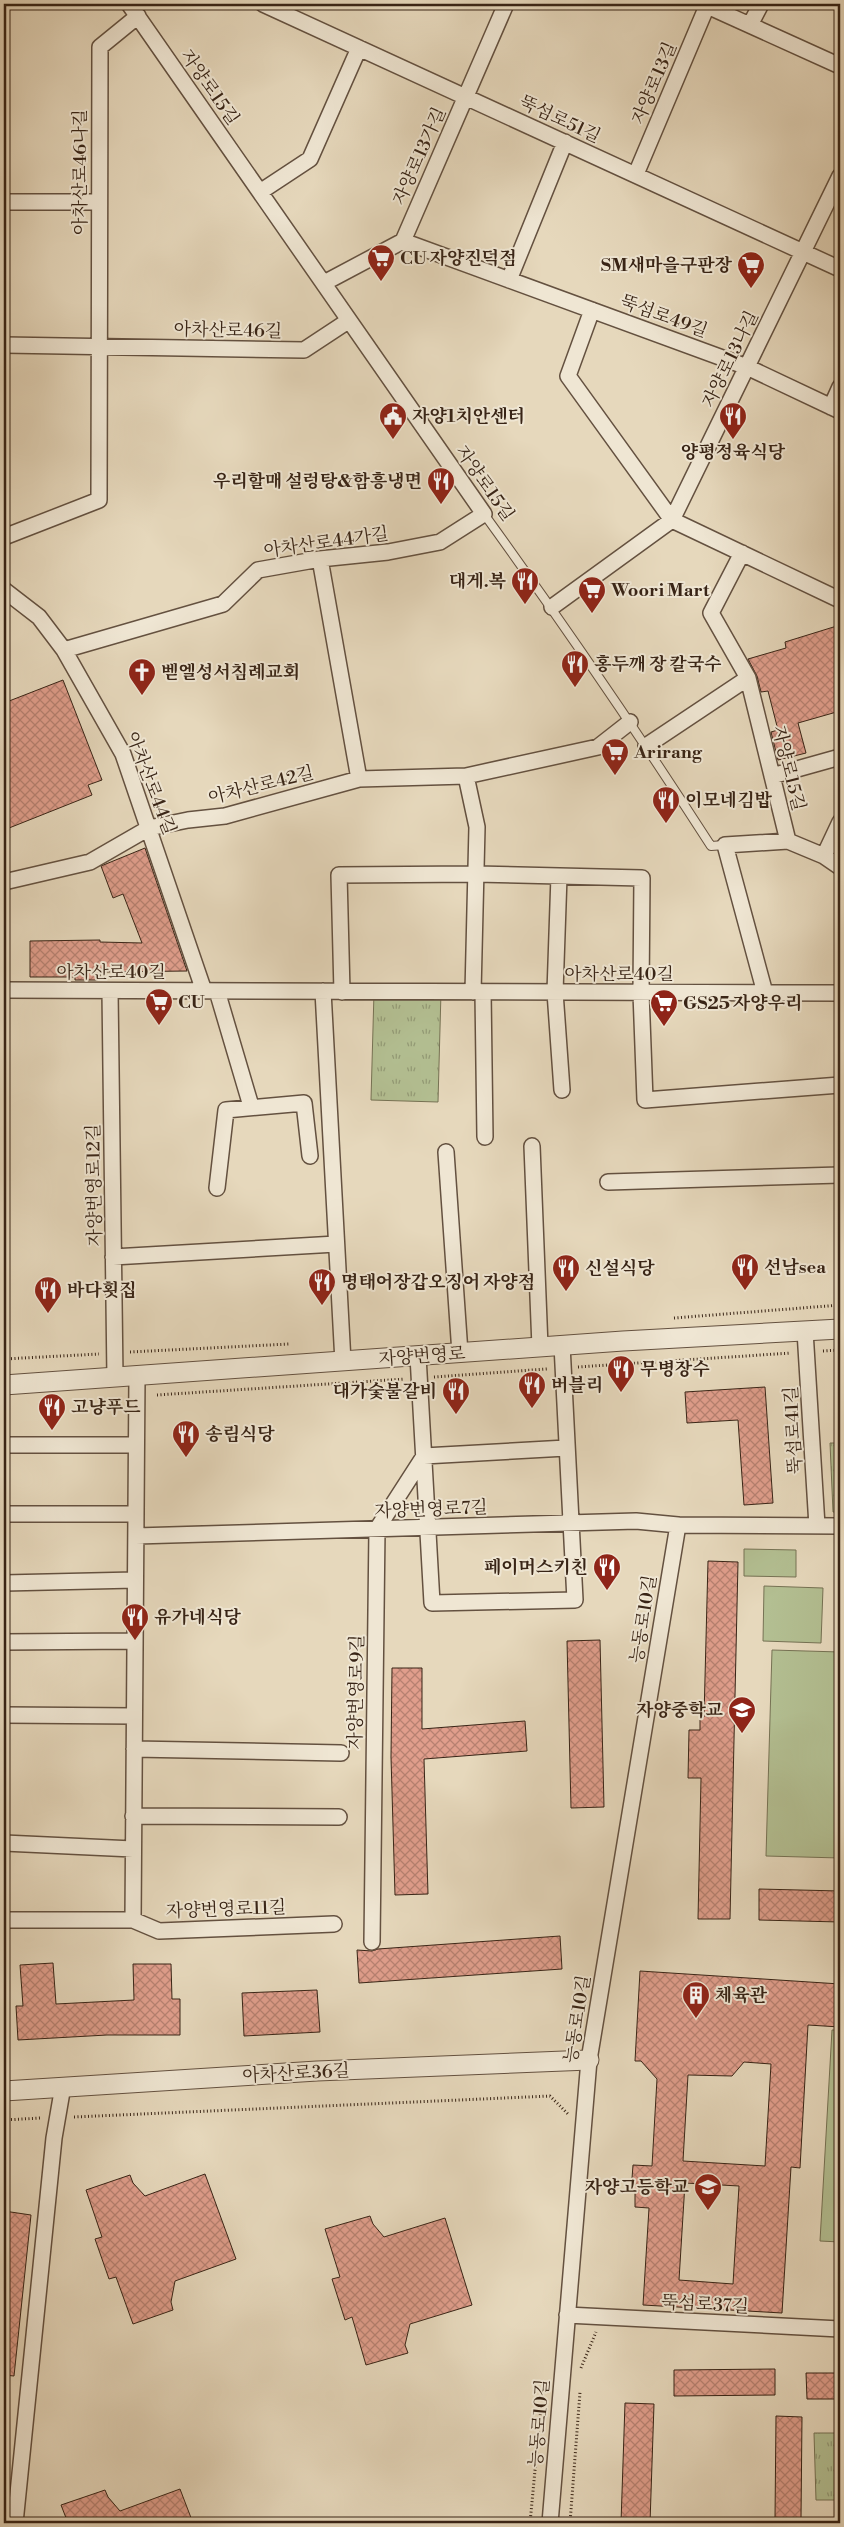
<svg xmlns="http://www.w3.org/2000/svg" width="844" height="2527" font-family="'Libre Bodoni','Noto Serif KR',serif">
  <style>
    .park { fill: url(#park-tufts); stroke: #767254 }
    .pitch { fill: #b3bf92; stroke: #767254 }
    .building { fill: url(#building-cross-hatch); stroke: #382416; fill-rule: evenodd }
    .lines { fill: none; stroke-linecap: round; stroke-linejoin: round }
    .service-casing { stroke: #645140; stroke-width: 10 }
    .minor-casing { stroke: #645140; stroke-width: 18 }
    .tertiary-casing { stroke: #645140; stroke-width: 21 }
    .path { stroke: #382416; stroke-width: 3; stroke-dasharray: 1 2.5; stroke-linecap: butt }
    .service { stroke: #efe6d3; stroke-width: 8 }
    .minor { stroke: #efe6d3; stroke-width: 15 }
    .tertiary { stroke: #efe6d3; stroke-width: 19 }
    .labels { text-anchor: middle; stroke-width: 4; stroke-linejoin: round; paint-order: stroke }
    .street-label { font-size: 18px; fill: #382416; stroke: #efe6d3 }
    .poi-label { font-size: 18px; font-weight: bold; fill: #382416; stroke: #efe6d3; text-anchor: start }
  </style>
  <defs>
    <pattern id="park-tufts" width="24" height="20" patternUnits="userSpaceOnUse" patternTransform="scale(1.25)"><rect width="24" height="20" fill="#b3bf92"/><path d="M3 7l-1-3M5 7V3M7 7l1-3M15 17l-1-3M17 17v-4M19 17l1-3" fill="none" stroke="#939b76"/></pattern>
    <pattern id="building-cross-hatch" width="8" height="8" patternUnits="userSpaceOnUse" patternTransform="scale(1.25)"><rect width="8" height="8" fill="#e09e8c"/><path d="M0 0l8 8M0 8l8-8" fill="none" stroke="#b78171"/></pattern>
  </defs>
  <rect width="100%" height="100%" fill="#e6d8bc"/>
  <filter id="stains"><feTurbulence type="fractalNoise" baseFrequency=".004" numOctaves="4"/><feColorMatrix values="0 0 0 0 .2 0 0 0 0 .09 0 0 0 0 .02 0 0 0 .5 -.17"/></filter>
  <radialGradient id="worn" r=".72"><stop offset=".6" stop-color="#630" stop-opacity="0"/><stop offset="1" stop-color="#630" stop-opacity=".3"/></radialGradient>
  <!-- park -->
  <path class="park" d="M374 992H441L438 1102 371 1100Z
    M830 1443H840V1512H833Z
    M814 2433H840V2500H816Z"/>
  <!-- pitch -->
  <path class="pitch" d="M744 1549 796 1550V1577L744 1576Z
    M764 1586 823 1588 821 1643 763 1641Z
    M772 1650 840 1652V1858L766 1856Z
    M832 2030H840V2242L820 2241Z"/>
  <!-- building -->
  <path class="building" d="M840 625V711L798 723 806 753 778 760 771 732 778 730 768 691 761 692 757 676 748 659 786 648 785 642Z
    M63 680 102 780 88 785 92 795 4 830V703Z
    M145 848 187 971 100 972V980H75V977H30V941L100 940V942L142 943 123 894 113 898 101 866Z
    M765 1387 773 1503 744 1505 738 1420 687 1423 685 1392Z
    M708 1561 738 1562 730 1919H698L701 1778H688L689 1730H700V1717H704Z
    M600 1640 604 1807 571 1808 567 1641Z
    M392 1668H422V1729L525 1721 527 1751 424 1759 428 1894 395 1895 391 1757Z
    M759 1889 840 1891V1922L759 1920Z
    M560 1936 562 1969 359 1983 357 1950 372 1951 378 1949Z
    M53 1963 56 2004 134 2000 133 1964H171L172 1999H180V2035H107L18 2040 16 2006H23L20 1965Z
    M640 1971 840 1984V2027L808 2025 800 2168 791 2167 782 2313 643 2305 649 2208 635 2207V2192H631L633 2165 652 2166 657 2079 641 2061H635ZM744 2062 771 2064 765 2166 683 2161 688 2075 732 2076ZM685 2183 739 2186 733 2284 679 2280Z
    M317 1990 320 2032 244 2036 242 1993Z
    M205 2174 236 2259 175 2281 171 2302 173 2310 133 2324 116 2277 109 2279 95 2239 102 2237 86 2190 130 2175 133 2183 145 2196Z
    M4 2211 31 2215 14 2376 4 2375Z
    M370 2216 373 2224 384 2237 445 2218 472 2305 410 2324 405 2345 408 2353 366 2365 352 2317 345 2320 332 2279 340 2277 325 2229Z
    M775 2369V2395L674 2396V2370Z
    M806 2373H840V2399H807Z
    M625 2403 654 2404 650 2523H621Z
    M776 2416 802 2417 801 2518H775Z
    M180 2489 193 2523H68L61 2505 105 2490 108 2497 120 2511Z"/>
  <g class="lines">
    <!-- service casing -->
    <g class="service-casing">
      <path id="service" d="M484 514C563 623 638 733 711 846L725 845"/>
    </g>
    <!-- minor casing -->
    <g class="minor-casing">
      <path id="minor" d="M263 4 840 269
        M703 4 840 66
        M750 25 761 4
        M636 174 707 6
        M260 192 310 159 359 48
        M4 202H99
        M403 241 747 367 840 411
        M509 280 565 142
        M324 283 403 241 506 4
        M592 310 568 376 672 520 840 600
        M4 345 304 350 348 321
        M831 407 840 387
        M4 537 99 500 100 47 138 16
        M742 553 711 613 748 678 788 841
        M320 559 359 779
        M4 590 39 617 64 650 123 754 204 991
        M552 607 672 520 840 176
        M64 650 223 604 258 570 320 559 388 552 440 542 484 514 129 4
        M646 746 748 678
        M466 776 477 827 473 992
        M772 776 840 757
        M824 856 840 822
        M559 876 555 992 562 1090
        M4 882 90 862 149 828 188 820 225 816 359 779 466 776 598 747 630 722
        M4 990 840 993
        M110 991 115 1378
        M217 991 251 1106
        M323 991 343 1362
        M342 992 339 875 476 874 642 878 641 993 645 1100 840 1085
        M483 992 485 1137
        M765 993 725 845 788 841 824 856 840 867
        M532 1146 540 1347
        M446 1152 460 1353
        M608 1182 840 1175
        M217 1188 226 1110 304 1103 310 1156
        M113 1257 336 1244
        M805 1331 817 1526
        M418 1356 432 1603 575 1600 562 1345
        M4 1445H136
        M4 1514H136
        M136 1536 636 1521 678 1525 840 1526
        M4 1583 135 1580
        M4 1642 135 1641
        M4 1715 134 1716
        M134 1749 341 1753
        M133 1816 339 1817
        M4 1843 133 1849
        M4 1920H133L159 1931 334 1924
        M133 1920 137 1376
        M372 1942 377 1529 424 1456 566 1448
        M567 2315 840 2329
        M15 2523 54 2138 63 2086
        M550 2523 589 2060 678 1525"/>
    </g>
    <!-- tertiary casing -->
    <g class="tertiary-casing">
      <path id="tertiary" d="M4 1385 623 1341 840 1329
        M4 2091 317 2071 589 2060"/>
    </g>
    <!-- path -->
    <path class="path" d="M674 1318 840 1305
      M823 1351 840 1350
      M130 1352 289 1344
      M4 1359 99 1354
      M578 1367 791 1353
      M434 1377 547 1369
      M157 1395 405 1379
      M74 2117 550 2096 568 2114
      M4 2120 41 2118
      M581 2368 596 2332
      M530 2523 543 2386
      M570 2523 580 2392"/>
    <!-- service -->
    <use href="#service" class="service"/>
    <!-- minor -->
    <use href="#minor" class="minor"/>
    <!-- tertiary -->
    <use href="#tertiary" class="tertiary"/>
  </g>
  <!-- icons -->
  <defs>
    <g id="supermarket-pin" transform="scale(1.4375)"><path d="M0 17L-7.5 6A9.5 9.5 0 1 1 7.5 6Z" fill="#8f2418" stroke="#efe6d3"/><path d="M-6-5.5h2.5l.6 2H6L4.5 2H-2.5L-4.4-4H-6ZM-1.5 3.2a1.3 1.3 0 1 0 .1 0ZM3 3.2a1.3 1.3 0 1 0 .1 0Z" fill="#fff"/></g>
    <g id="civic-pin" transform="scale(1.4375)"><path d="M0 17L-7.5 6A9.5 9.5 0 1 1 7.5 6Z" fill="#8f2418" stroke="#efe6d3"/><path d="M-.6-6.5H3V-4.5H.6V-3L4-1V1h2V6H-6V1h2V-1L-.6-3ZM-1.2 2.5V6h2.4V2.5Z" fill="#fff"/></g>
    <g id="restaurant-pin" transform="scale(1.4375)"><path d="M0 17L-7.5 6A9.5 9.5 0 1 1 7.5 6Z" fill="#8f2418" stroke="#efe6d3"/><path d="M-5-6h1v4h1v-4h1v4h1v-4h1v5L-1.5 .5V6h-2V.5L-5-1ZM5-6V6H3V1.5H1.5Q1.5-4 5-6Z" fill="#fff"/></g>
    <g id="church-pin" transform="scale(1.4375)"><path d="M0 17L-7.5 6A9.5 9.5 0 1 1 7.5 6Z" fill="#8f2418" stroke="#efe6d3"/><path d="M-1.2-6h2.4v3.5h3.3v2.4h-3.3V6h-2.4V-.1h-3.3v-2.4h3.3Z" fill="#fff"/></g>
    <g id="school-pin" transform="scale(1.4375)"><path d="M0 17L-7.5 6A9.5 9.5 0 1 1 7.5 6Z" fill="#8f2418" stroke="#efe6d3"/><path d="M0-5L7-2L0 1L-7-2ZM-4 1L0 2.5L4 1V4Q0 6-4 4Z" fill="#fff"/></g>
    <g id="building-pin" transform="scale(1.4375)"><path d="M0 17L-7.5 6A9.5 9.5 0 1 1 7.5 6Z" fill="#8f2418" stroke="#efe6d3"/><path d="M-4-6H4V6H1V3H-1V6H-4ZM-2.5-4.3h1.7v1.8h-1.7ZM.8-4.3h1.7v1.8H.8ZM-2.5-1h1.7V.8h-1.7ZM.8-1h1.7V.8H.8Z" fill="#fff"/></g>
  </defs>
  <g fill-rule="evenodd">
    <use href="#supermarket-pin" x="381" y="258"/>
    <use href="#supermarket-pin" x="751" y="265"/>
    <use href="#civic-pin" x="393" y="416"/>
    <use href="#restaurant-pin" x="733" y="416"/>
    <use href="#restaurant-pin" x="441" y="481"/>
    <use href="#restaurant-pin" x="525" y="581"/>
    <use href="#supermarket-pin" x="592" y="590"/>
    <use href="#restaurant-pin" x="575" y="664"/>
    <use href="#church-pin" x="142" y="672"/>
    <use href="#supermarket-pin" x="615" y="752"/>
    <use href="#restaurant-pin" x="666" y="800"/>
    <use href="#supermarket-pin" x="159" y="1002"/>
    <use href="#supermarket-pin" x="664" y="1003"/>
    <use href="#restaurant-pin" x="745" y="1267"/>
    <use href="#restaurant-pin" x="566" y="1268"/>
    <use href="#restaurant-pin" x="322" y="1282"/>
    <use href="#restaurant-pin" x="48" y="1290"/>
    <use href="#restaurant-pin" x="621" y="1369"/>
    <use href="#restaurant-pin" x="532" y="1385"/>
    <use href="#restaurant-pin" x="456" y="1391"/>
    <use href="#restaurant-pin" x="52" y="1407"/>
    <use href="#restaurant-pin" x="186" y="1434"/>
    <use href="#restaurant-pin" x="607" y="1567"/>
    <use href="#restaurant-pin" x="135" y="1617"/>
    <use href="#school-pin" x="742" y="1710"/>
    <use href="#building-pin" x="696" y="1995"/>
    <use href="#school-pin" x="708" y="2187"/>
  </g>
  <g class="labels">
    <!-- street labels -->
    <g class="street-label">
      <text transform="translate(654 83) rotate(-67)" y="6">자양로13길</text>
      <text transform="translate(210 87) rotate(55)" y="6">자양로15길</text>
      <text transform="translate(560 119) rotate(25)" y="6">뚝섬로51길</text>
      <text transform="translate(419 156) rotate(-66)" y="6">자양로13가길</text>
      <text transform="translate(80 172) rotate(-90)" y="6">아차산로46나길</text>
      <text transform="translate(664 316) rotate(20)" y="6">뚝섬로49길</text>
      <text transform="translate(228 330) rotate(1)" y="6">아차산로46길</text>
      <text transform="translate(730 359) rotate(-64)" y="6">자양로13나길</text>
      <text transform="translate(485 483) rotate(55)" y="6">자양로15길</text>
      <text transform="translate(326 542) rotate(-8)" y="6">아차산로44가길</text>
      <text transform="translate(789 768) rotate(76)" y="6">자양로15길</text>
      <text transform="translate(151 783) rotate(69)" y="6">아차산로44길</text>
      <text transform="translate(261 785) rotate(-14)" y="6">아차산로42길</text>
      <text x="111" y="978">아차산로40길</text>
      <text x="619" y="980">아차산로40길</text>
      <text transform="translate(94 1185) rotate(-91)" y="6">자양번영로12길</text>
      <text transform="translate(422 1356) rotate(-4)" y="6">자양번영로</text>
      <text transform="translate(793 1430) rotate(-93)" y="6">뚝섬로41길</text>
      <text transform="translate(431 1509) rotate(-2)" y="6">자양번영로7길</text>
      <text transform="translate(643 1619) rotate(-81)" y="6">능동로10길</text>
      <text transform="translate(356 1692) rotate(-89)" y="6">자양번영로9길</text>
      <text transform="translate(226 1909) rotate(-2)" y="6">자양번영로11길</text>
      <text transform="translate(577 2019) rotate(-81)" y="6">능동로10길</text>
      <text transform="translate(296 2073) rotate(-3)" y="6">아차산로36길</text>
      <text transform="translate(705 2304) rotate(3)" y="6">뚝섬로37길</text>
      <text transform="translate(539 2423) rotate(-85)" y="6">능동로10길</text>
    </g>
    <!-- poi labels -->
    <g class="poi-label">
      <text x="400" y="264">CU 자양진덕점</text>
      <text x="732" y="271" text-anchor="end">SM새마을구판장</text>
      <text x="412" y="422">자양1치안센터</text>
      <text x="733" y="458" text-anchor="middle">양평정육식당</text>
      <text x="422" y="487" text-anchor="end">우리할매 설렁탕&amp;함흥냉면</text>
      <text x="506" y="587" text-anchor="end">대게.복</text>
      <text x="611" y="596">Woori Mart</text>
      <text x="594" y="670">홍두깨 장 칼국수</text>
      <text x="161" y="678">벧엘성서침례교회</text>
      <text x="634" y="758">Arirang</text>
      <text x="685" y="806">이모네김밥</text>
      <text x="178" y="1008">CU</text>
      <text x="683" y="1009">GS25 자양우리</text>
      <text x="764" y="1273">선남sea</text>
      <text x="585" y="1274">신설식당</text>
      <text x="341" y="1288">명태어장갑오징어 자양점</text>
      <text x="67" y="1296">바다횟집</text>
      <text x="640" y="1375">무병장수</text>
      <text x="551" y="1391">버블리</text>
      <text x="437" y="1397" text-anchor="end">대가숯불갈비</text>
      <text x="71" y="1413">고냥푸드</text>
      <text x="205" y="1440">송림식당</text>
      <text x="588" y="1573" text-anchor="end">페이머스키친</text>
      <text x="154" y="1623">유가네식당</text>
      <text x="723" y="1716" text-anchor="end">자양중학교</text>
      <text x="715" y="2001">체육관</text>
      <text x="689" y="2193" text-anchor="end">자양고등학교</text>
    </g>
  </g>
  <!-- margin -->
  <rect width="844" height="2527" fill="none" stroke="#e6d8bc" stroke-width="20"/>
  <rect x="5" y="5" width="834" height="2517" fill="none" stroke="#382416" stroke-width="2.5"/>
  <rect x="10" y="10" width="824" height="2507" fill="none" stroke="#382416"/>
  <rect width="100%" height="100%" filter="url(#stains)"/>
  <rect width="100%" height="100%" fill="url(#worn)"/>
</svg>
